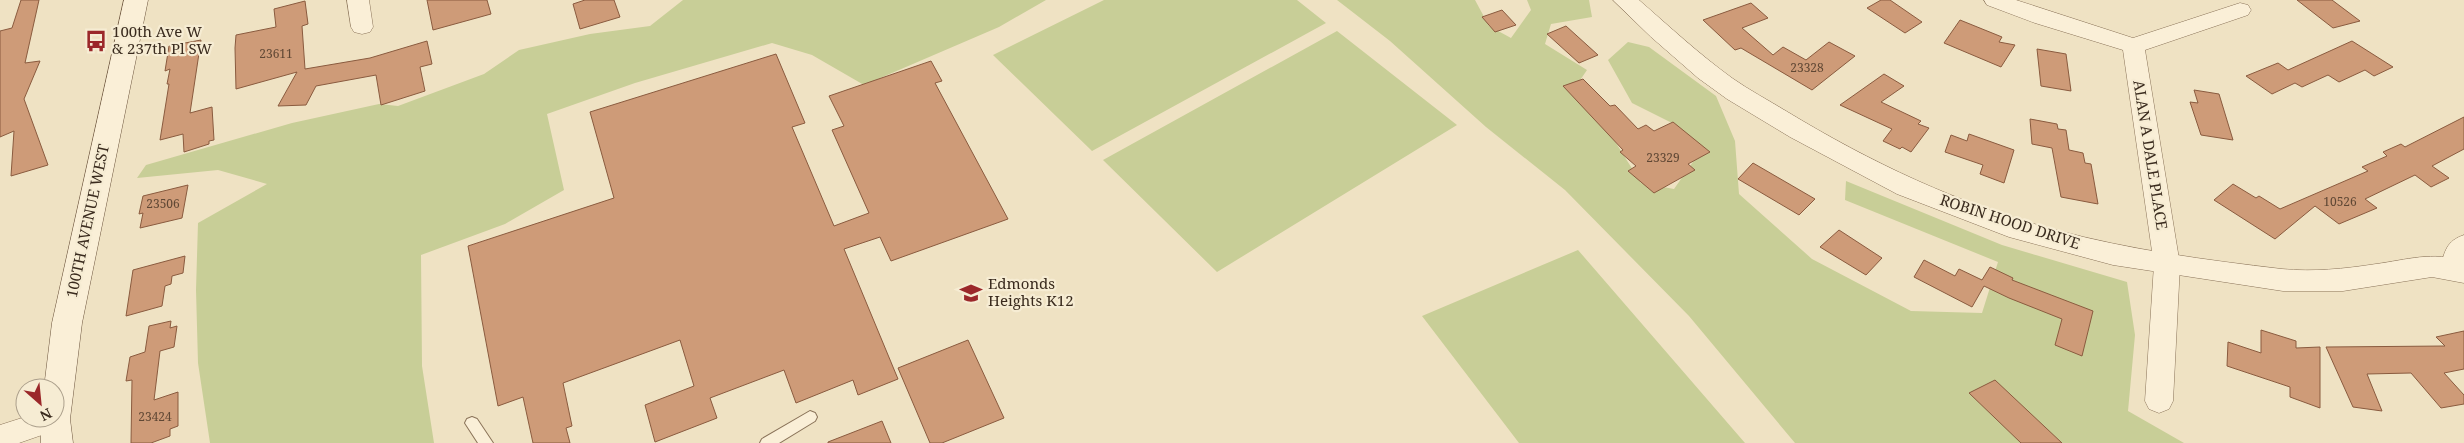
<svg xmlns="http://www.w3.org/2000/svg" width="2464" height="443" font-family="'Noto Serif',serif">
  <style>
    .green { fill: #c8ce97 }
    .building { fill: #ce9b78; stroke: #8a5b3f }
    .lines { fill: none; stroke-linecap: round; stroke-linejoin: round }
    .service-casing { stroke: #8a7359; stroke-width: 2 }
    .minor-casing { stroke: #8a7359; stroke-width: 1 }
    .tertiary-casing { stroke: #8a7359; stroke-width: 1 }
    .secondary-casing { stroke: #6c543d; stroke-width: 1 }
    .service { fill: #faefd7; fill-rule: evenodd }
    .minor { fill: #faefd7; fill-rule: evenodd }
    .tertiary { fill: #faefd7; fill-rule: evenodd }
    .secondary { fill: #faefd7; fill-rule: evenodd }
    .labels { text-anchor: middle; stroke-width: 4.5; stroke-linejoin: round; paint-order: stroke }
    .number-label { font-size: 12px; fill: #5f4734 }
    .poi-label { font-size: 15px; fill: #3a2b1e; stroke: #f6ecd3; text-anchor: start }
    .street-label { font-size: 15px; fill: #3a2b1e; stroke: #f6ecd3 }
  </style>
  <rect width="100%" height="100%" fill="#efe2c3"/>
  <!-- green -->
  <path class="green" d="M683 0H1046L999 27 864 85 812 55 772 43 635 83 547 114 564 190 505 224 421 255 422 366 434 443H210L198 363 196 290 198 223 267 184 218 170 137 178 146 165 292 123 379 104 398 106 484 74 519 50 590 34 650 26Z
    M1104 0H1297L1326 23 1092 151 993 55Z
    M1337 0H1475L1489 26 1511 38 1531 10 1527 0H1589L1592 17 1551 24 1545 44 1587 70 1572 92 1608 130 1641 183 1674 189 1695 159 1672 123 1632 103 1608 60 1628 42 1649 47 1716 96 1735 141 1739 194 1812 259 1911 311 1982 313 1998 262 1845 200 1846 181 2002 245 2127 282 2135 335 2128 411 2184 443H1795L1689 316 1565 190 1486 127 1390 41Z
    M1337 31 1457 125 1217 272 1103 160Z
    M1578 250 1745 443H1519L1422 316Z"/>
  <!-- building -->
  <path class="building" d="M21 0H39L25 63 40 61 24 99 48 165 11 176 14 131 0 137V31L12 28Z
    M427 0H487L491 14 433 30Z
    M585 0H614L620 17 580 29 573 4Z
    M1881 0H1890L1922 22 1905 33 1867 8Z
    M2297 0H2332L2360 21 2333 28Z
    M305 1 308 24 302 26 305 69 370 58 427 41 432 64 420 67 425 91 381 105 376 75 316 86 306 105 278 106 297 72 236 89 235 48 236 35 276 27 274 9Z
    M1751 3 1768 18 1742 28 1773 55 1783 47 1806 60 1829 42 1855 56 1812 90 1741 48 1735 50 1703 20Z
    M1502 10 1516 25 1495 32 1482 17Z
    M1960 20 2002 37 1999 42 2015 45 2001 67 1944 43Z
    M1566 26 1598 55 1579 63 1547 34Z
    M201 40 190 113 212 107 214 140 209 141V144L184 152 183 134 160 140 169 84H167L170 69 165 71 169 46Z
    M2352 41 2393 67 2374 76 2365 70 2339 82 2328 75 2302 87 2295 83 2272 94 2246 76 2278 63 2288 70Z
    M2037 49 2066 54 2071 91 2041 86Z
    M776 54 805 123 792 127 834 226 869 213 832 130 844 126 829 96 931 61 942 81 935 83 1008 219 891 261 880 237 844 249 898 379 858 395 853 380 796 403 784 370 710 398 717 418 655 442 645 405 694 386 680 340 563 383 572 426 566 428 570 443H533L523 397 498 406 468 246 614 198 590 112Z
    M1884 74 1904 86 1881 102 1921 121 1918 124 1929 128 1911 152 1902 147 1900 149 1883 141 1892 129 1840 105Z
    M1583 79 1610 106 1615 105 1638 129 1646 125 1654 131 1673 122 1710 152 1688 164 1695 170 1654 193 1628 171 1636 166 1620 152 1623 150 1563 86Z
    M2194 90 2219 94 2233 140 2201 135 2190 102 2198 103Z
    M2464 117V149L2432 166 2449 178 2431 187 2415 175 2365 199 2377 208 2339 224 2315 206 2275 239 2214 200 2233 184 2256 198 2259 196 2280 209 2368 171 2362 167 2387 156 2383 152 2401 144 2405 147Z
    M2030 119 2057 124 2058 129 2066 130 2069 150 2083 153 2085 163 2091 164 2098 204 2061 197 2052 148 2032 144Z
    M1969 134 2014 150 2004 183 1980 174 1983 165 1945 152 1951 135 1967 141Z
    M1753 163 1815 199 1799 215 1738 179Z
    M188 185 182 218 140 228 143 213 139 214 143 196Z
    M1839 230 1882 258 1866 275 1820 247Z
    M185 256 183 273 172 276 171 284 165 286 162 306 126 316 133 270Z
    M1924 260 1955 276 1959 269 1982 280 1990 267 2013 278 2012 280 2093 311 2082 356 2055 345 2062 319 2009 298 1984 286 1972 307 1914 277Z
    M171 321 170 328 177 326 174 347 160 351 154 400 178 392V426L170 429V436L151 443H131L132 380 126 381 130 357 145 352 149 326Z
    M2261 330 2296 341V348L2320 347V408L2290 397V387L2227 366 2228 342 2261 353Z
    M2464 331V369L2444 373 2464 395V404L2441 408 2411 373 2367 374 2382 411 2353 407 2326 347 2445 346 2436 337Z
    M968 340 1004 418 942 443H930L898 368Z
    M1995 380 2062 443H2021L1969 393Z
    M882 421 891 443H828V442Z"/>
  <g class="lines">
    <!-- service casing -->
    <g class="service-casing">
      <path id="service" d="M810 411 815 413 817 417 815 421 779 443H760L762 439Z
        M472 417 477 419 493 443H478L465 423 467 419Z"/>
    </g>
    <!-- minor casing -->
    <g class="minor-casing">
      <path id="minor" d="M347 0H369L373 27 370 32 362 34 354 32 351 27Z
        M1984 0H2016L2133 38 2240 3 2248 5 2251 10 2248 15 2145 50 2180 265 2173 401 2169 409 2159 413 2149 409 2145 401 2154 265 2123 50 2035 23 1987 5Z
        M2464 235V272L2462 275 2453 278 2444 275 2440 268C2445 251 2446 241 2464 235Z
        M55 407 65 411 69 419 65 427 19 443H0V425L25 417 55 418Z"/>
    </g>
    <!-- tertiary casing -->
    <g class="tertiary-casing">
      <path id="tertiary" d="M1613 0H1639C1670 27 1699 54 1732 78 1749 90 1768 100 1786 111 1870 162 1960 205 2056 230 2130 250 2206 260 2282 269 2313 272 2344 269 2376 264 2406 260 2433 251 2464 261V283L2432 277 2343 291H2283L2113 265 2009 237 1897 194 1790 137 1727 99 1698 78 1651 37Z"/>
    </g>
    <!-- secondary casing -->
    <g class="secondary-casing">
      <path id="secondary" d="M124 0H148L82 323 70 419 73 443H41L40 418H55V388H44L52 323Z"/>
    </g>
    <!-- service -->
    <use href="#service" class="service"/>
    <!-- minor -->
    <use href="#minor" class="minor"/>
    <!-- tertiary -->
    <use href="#tertiary" class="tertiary"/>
    <!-- secondary -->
    <use href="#secondary" class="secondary"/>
  </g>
  <!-- icons -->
  <defs>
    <g id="bus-bare" transform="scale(1.725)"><path d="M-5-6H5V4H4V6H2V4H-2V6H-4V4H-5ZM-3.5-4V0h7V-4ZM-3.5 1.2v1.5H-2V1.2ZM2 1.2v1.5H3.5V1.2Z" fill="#9b282a" stroke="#f6ecd3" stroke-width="2.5" paint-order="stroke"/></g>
    <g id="school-bare" transform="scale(1.725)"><path d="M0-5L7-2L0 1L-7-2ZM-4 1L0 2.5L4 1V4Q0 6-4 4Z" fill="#9b282a" stroke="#f6ecd3" stroke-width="2.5" paint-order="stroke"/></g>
  </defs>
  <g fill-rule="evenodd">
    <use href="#bus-bare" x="96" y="41"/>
    <use href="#school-bare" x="971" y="293"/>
  </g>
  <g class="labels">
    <!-- number labels -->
    <g class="number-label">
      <text x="276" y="58">23611</text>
      <text x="1807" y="72">23328</text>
      <text x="1663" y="162">23329</text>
      <text x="2340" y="206">10526</text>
      <text x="163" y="208">23506</text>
      <text x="155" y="421">23424</text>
    </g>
    <!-- poi labels -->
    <g class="poi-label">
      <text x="112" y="37">100th Ave W<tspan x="112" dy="17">&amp; 237th Pl SW</tspan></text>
      <text x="988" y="289">Edmonds<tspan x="988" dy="17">Heights K12</tspan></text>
    </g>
    <!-- street labels -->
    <g class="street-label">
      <text transform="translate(2150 155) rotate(81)" y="5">ALAN A DALE PLACE</text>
      <text transform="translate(88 221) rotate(-78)" y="5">100TH AVENUE WEST</text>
      <text transform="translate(2010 222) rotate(18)" y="5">ROBIN HOOD DRIVE</text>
    </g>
  </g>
  <!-- north arrow -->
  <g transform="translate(40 403) rotate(153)"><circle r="24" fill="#f6ecd3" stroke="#ab9f8b"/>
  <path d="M0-4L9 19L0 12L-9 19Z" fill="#9b282a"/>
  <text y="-8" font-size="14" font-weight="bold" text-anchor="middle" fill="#3a2b1e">N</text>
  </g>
</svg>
